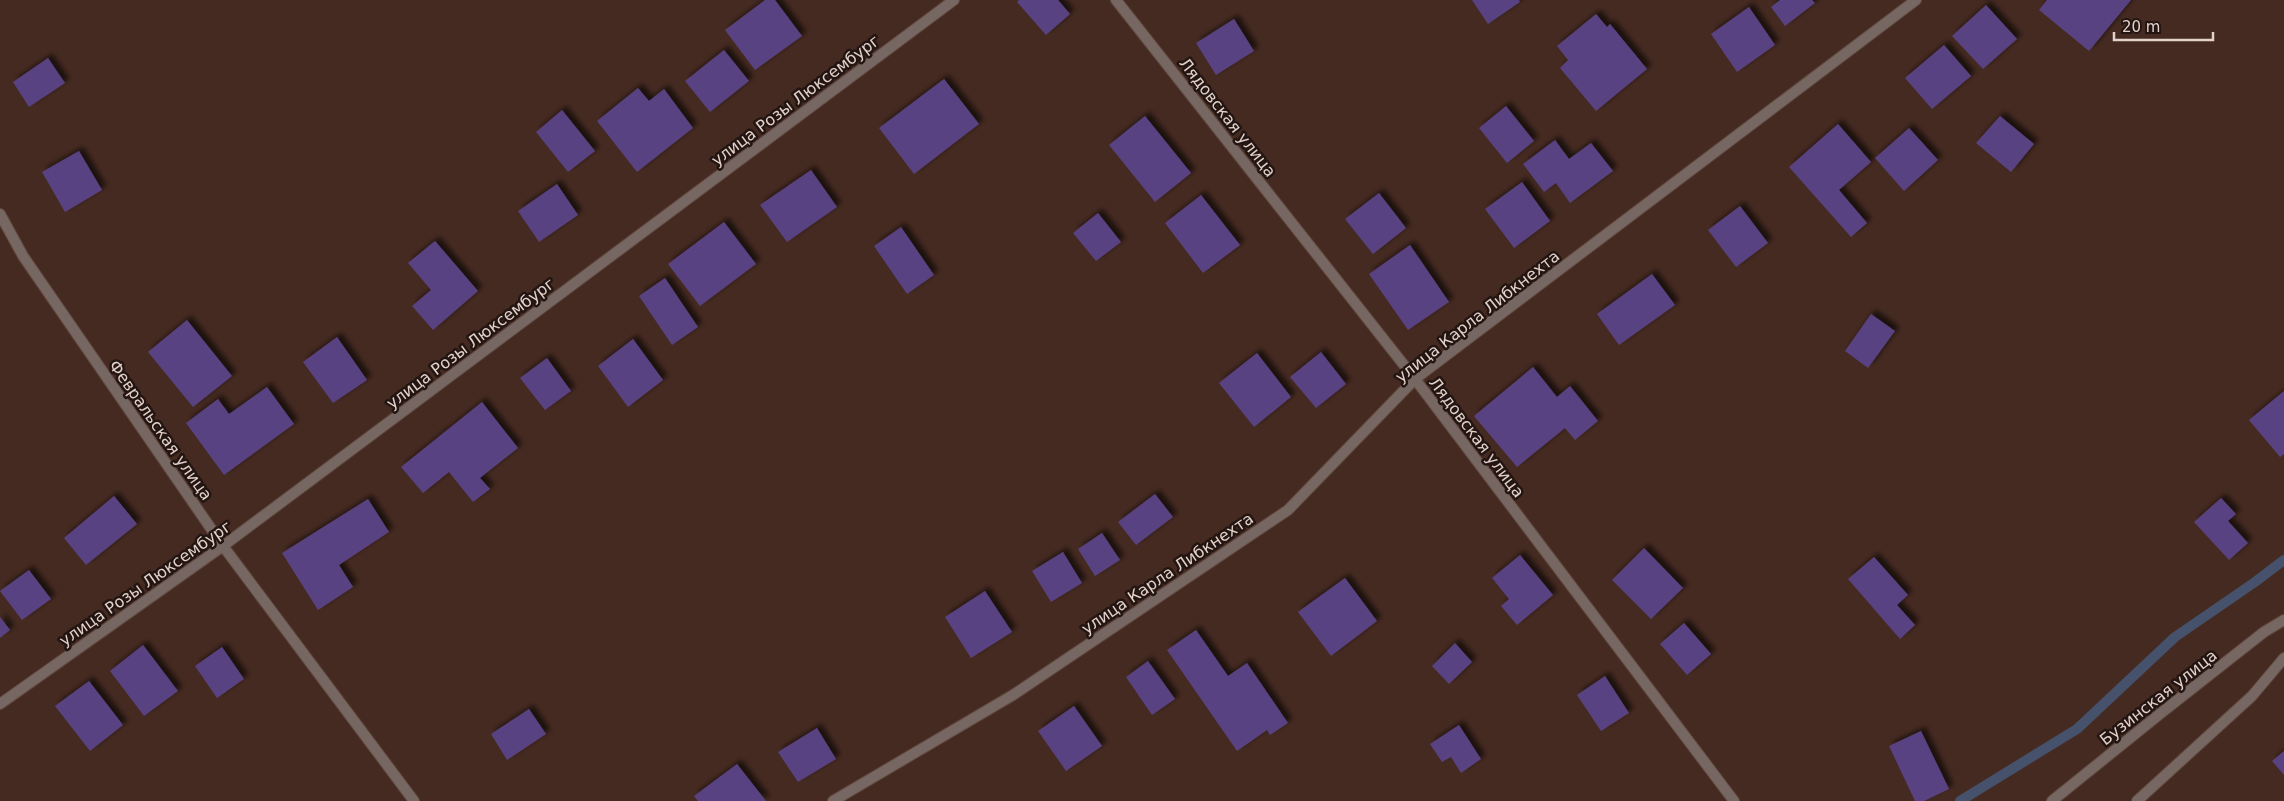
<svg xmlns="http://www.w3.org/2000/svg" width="2284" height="801" font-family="'DejaVu Sans',sans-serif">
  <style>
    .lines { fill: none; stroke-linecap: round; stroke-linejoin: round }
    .stream { stroke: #46526c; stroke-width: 10 }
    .building { fill: #594281; filter: url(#shadow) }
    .lane-casing { stroke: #61483f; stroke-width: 12 }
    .street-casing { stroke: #61483f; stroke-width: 12 }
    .lane { stroke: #766762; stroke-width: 10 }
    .street { stroke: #766762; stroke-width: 10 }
    .labels { text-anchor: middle; stroke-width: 5; stroke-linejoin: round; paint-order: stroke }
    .street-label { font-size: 16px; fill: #e3d1ca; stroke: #231612 }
  </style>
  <defs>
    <filter id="shadow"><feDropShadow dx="4.5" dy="-4.5" stdDeviation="2.5" flood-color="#0009"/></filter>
  </defs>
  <rect width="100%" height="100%" fill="#452a21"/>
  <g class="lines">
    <!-- stream -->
    <path class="stream" d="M1960 801 2077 729 2175 637 2255 582 2284 560"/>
  </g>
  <!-- building -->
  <path class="building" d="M765 0H775L802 36 755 70 725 30Z
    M1019 0H1058L1070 14 1046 35 1017 2Z
    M1472 0H1519L1520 2 1488 24Z
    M1780 0H1812L1815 3 1785 26 1771 7Z
    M2047 0H2131L2089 51 2039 10Z
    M1986 5 2017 39 1983 69 1952 36Z
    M1749 7 1775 45 1737 72 1711 34Z
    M1596 14 1607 27 1610 24 1647 69 1596 111 1560 68 1568 60 1557 46Z
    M1234 19 1254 51 1216 75 1196 43Z
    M1944 45 1971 76 1932 109 1905 78Z
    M724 50 749 81 710 112 685 81Z
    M48 58 65 83 29 107 13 82Z
    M944 79 979 124 914 174 879 128Z
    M638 88 649 101 664 89 693 128 637 172 597 121Z
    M1506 106 1534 141 1507 163 1479 128Z
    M562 110 595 151 568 172 536 132Z
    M1145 116 1191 173 1155 202 1109 145Z
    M2000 116 2034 144 2011 172 1976 143Z
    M1838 124 1871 162 1839 190 1867 223 1851 237 1789 167Z
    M1909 128 1938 160 1904 191 1875 158Z
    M1555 140 1569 159 1591 143 1613 171 1570 203 1556 183 1544 192 1523 164Z
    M79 151 102 190 65 212 42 172Z
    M811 170 837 207 787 242 760 205Z
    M1522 182 1550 221 1514 248 1485 209Z
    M557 184 578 215 539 242 518 211Z
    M1379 193 1406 228 1373 254 1345 219Z
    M1201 195 1240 245 1203 273 1165 223Z
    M1740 206 1768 243 1736 267 1708 230Z
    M1098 213 1121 242 1096 261 1073 233Z
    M724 222 756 264 700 306 668 264Z
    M901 227 934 275 907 294 874 246Z
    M435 241 478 291 433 330 412 306 431 290 408 263Z
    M1410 245 1449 302 1408 330 1369 274Z
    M1652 274 1675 305 1619 345 1597 314Z
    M665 278 698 327 672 345 639 296Z
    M1871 314 1895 331 1868 368 1845 351Z
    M187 320 232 376 193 407 148 352Z
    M337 337 367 380 333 403 303 362Z
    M633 339 663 380 628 407 598 366Z
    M1321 352 1346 384 1316 408 1290 377Z
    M1257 353 1291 397 1254 427 1219 383Z
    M547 358 571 391 545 410 520 378Z
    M1533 367 1557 397 1570 386 1598 421 1575 440 1565 428 1517 467 1474 416Z
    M267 387 294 424 224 475 186 423 218 399 229 414Z
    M2284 391V454L2280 457 2249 420Z
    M482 402 518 448 480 478 490 489 473 502 449 472 423 493 401 467Z
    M1155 494 1173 517 1136 545 1118 522Z
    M114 496 137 524 86 565 64 538Z
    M2221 498 2236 514 2228 521 2248 543 2229 560 2194 522Z
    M368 499 389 532 339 565 353 587 318 610 282 553Z
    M1102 533 1120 560 1095 576 1078 549Z
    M1644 548 1683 588 1651 619 1612 580Z
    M1063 552 1082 583 1051 602 1032 571Z
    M1520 555 1553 595 1517 625 1501 606 1509 599 1492 578Z
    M1874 557 1908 595 1897 605 1915 625 1900 639 1848 579Z
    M29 570 51 599 22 620 0 591Z
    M1345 578 1377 621 1331 656 1298 612Z
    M985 591 1012 632 971 658 945 617Z
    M0 617 10 630 0 638Z
    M1684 623 1711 654 1687 675 1660 644Z
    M1196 630 1228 676 1247 663 1288 723 1270 735 1267 730 1237 751 1167 650Z
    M1455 643 1472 662 1449 684 1432 666Z
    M143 645 178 691 144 716 110 671Z
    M222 647 244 679 217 698 195 666Z
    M1148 661 1175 699 1152 715 1126 677Z
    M1605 676 1629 713 1601 731 1577 695Z
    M89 681 123 725 90 751 55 706Z
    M1074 706 1102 746 1066 771 1038 731Z
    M529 709 546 734 507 760 491 734Z
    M1459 725 1481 759 1461 773 1451 757 1442 762 1430 744Z
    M817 728 836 759 798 782 778 752Z
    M1921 731 1949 789 1924 801H1915L1889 746Z
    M2284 751V775L2272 761Z
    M737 764 766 801H698L694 796Z"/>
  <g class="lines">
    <!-- lane casing -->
    <g class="lane-casing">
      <path id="lane" d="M2137 801 2252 696 2284 658"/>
    </g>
    <!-- street casing -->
    <g class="street-casing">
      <path id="street" d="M1116 0 1415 379 1734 801
        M0 214 23 256 223 546 414 801
        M0 704 223 546 954 0
        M833 801 1013 695 1288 510 1415 379 1916 0
        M2052 801 2161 713 2264 632 2284 620"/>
    </g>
    <!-- lane -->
    <use href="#lane" class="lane"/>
    <!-- street -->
    <use href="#street" class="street"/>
  </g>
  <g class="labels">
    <!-- street labels -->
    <g class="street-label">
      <text transform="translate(795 100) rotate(-37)" y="6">улица Розы Люксембург</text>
      <text transform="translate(1228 117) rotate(52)" y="6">Лядовская улица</text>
      <text transform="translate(1477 316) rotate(-38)" y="6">улица Карла Либкнехта</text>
      <text transform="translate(470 343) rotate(-37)" y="6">улица Розы Люксембург</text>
      <text transform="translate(161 430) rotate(55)" y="6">Февральская улица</text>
      <text transform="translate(1477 437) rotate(53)" y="6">Лядовская улица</text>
      <text transform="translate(1167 573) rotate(-34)" y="6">улица Карла Либкнехта</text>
      <text transform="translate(145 583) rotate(-35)" y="6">улица Розы Люксембург</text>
      <text transform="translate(2158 697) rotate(-38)" y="6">Бузинская улица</text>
    </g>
  </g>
  <!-- scale -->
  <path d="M2114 32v8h99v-8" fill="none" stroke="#e3d1ca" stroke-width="2.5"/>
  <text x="2122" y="32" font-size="15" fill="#e3d1ca" stroke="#231612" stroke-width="4" paint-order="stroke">20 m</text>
</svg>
